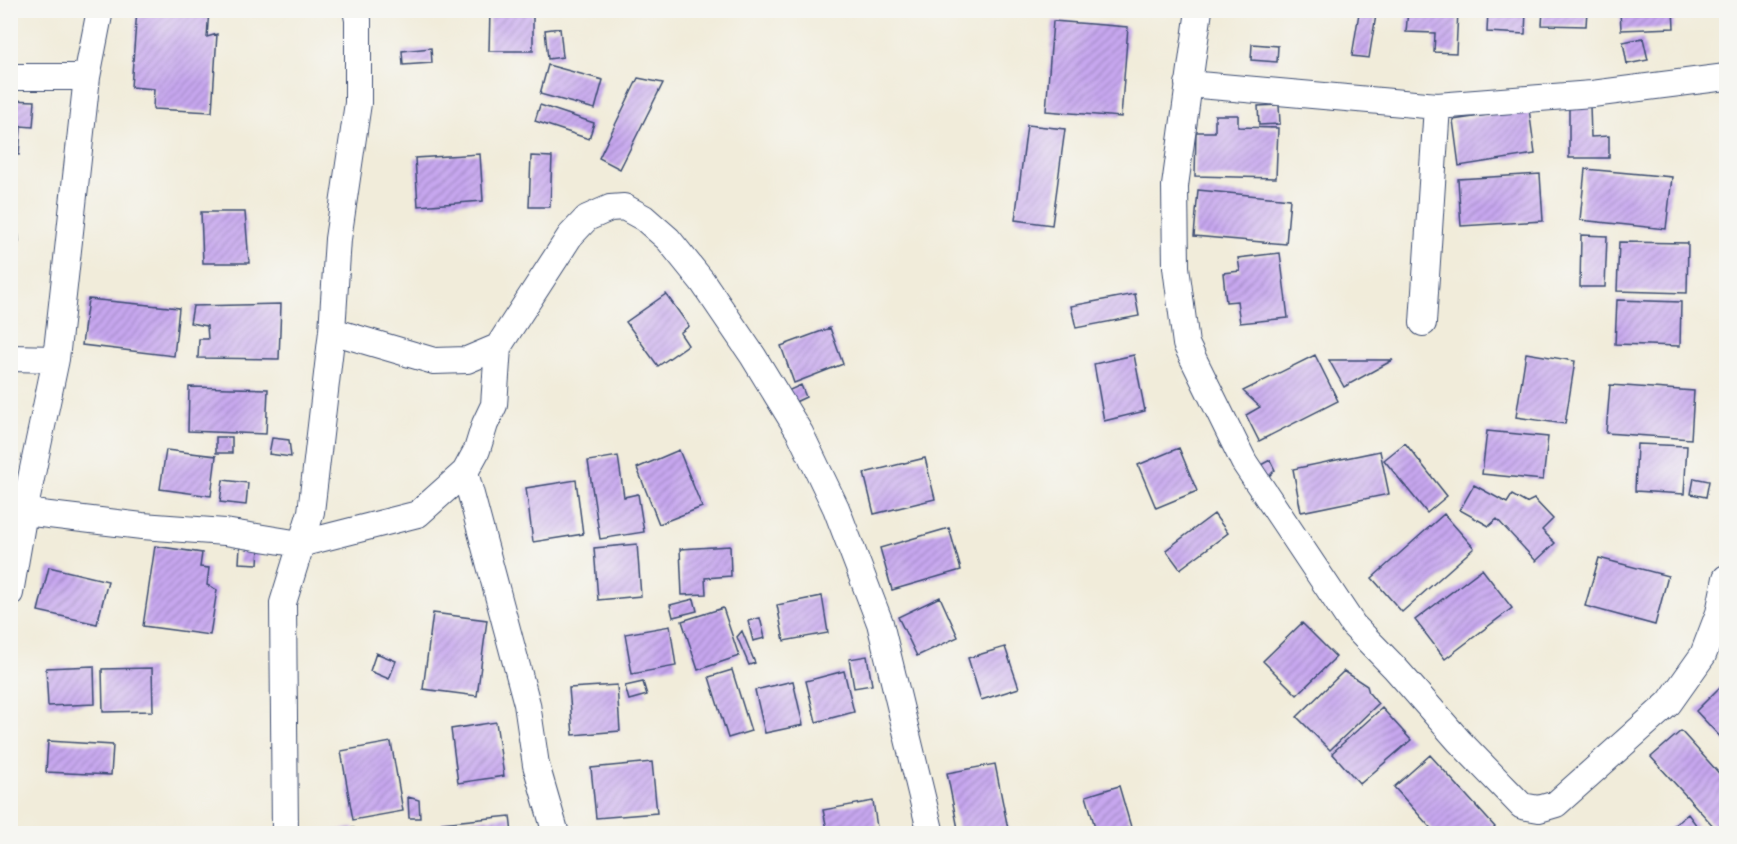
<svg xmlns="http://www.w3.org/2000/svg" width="1737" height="844" font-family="'Indie Flower',sans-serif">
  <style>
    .building { fill: url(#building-hatch) }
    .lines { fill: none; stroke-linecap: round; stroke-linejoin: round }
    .street-casing { stroke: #3b4b71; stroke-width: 28 }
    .street { stroke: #fff; stroke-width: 26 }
  </style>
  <defs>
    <pattern id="building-hatch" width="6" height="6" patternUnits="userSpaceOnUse" patternTransform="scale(1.5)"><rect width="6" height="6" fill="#c7a7ef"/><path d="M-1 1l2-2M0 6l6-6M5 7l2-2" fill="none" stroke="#a188c5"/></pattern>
  </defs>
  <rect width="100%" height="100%" fill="#f6f6f2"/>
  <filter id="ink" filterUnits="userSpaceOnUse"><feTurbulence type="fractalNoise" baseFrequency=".0167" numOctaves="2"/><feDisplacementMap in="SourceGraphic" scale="12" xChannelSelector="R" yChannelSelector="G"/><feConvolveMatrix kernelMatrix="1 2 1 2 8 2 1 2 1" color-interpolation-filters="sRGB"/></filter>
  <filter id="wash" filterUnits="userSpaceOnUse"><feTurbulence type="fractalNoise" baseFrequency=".008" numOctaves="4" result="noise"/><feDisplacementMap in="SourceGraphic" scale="24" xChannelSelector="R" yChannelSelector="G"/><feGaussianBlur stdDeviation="1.35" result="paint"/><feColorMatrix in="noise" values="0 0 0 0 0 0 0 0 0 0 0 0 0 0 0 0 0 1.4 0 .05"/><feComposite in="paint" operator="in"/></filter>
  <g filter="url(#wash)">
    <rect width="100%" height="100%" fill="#f1ecda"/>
    <g id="blocks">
      <!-- building -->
      <path class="building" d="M137 10H209L207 37 217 34 212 112 153 109 154 89 131 87Z
        M490 10H533V51H489Z
        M1408 10H1458L1456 53 1434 52 1435 33 1406 32Z
        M1488 10H1526L1525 34 1487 32Z
        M1543 10H1587L1586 26 1542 25Z
        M1620 10H1673L1674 28 1621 30Z
        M1359 13 1376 15 1369 58 1352 56Z
        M1053 21 1128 27 1121 117 1046 111Z
        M560 28 563 57 548 59 545 30Z
        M1643 38 1648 60 1627 64 1623 42Z
        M1252 44 1278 46 1277 62 1251 60Z
        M431 48 432 63 403 65 402 51Z
        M548 65 603 80 595 109 540 94Z
        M638 78 663 83 620 169 599 158Z
        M10 100 35 101 33 127 21 126 19 155 10 154Z
        M540 105 594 123 589 139 535 121Z
        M1279 105 1280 124 1259 125 1258 106Z
        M1569 105H1590L1591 137 1609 136V158H1569Z
        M1529 109 1535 154 1459 166 1453 120Z
        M1215 115H1238V127L1278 128 1276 178 1195 176 1196 132H1215Z
        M1027 125 1065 129 1052 225 1015 220Z
        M480 154 483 201 418 206 415 158Z
        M531 156 552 157 550 207H529Z
        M1585 169 1672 177 1666 229 1580 220Z
        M1540 174 1543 221 1461 226 1458 179Z
        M1198 190 1290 199 1286 244 1194 236Z
        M201 212H245L249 263H203Z
        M10 218 17 219 19 242H10Z
        M1581 235 1607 236 1605 287H1580Z
        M1619 242 1688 243 1687 293 1617 291Z
        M1280 253 1288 318 1240 323 1237 301 1226 302 1223 273 1240 271 1238 258Z
        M666 294 689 326 680 333 688 345 658 366 626 322Z
        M1135 294 1139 316 1076 328 1071 306Z
        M88 299 179 308 174 356 82 345Z
        M1617 300 1681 302 1680 346 1615 344Z
        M281 304 279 359 198 358 199 339H208L207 326 190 323 193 306Z
        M830 328 843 364 794 383 781 346Z
        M1526 353 1575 361 1565 424 1516 417Z
        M1134 355 1145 411 1104 421 1094 364Z
        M1315 355 1338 401 1259 441 1246 415 1260 407 1243 391Z
        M1329 360H1393L1344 387Z
        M801 385 806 397 791 404 783 393Z
        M1610 385 1694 391 1691 439 1606 433Z
        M189 387 268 389 266 434 188 431Z
        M1487 431 1548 437 1543 480 1482 474Z
        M216 437H232V453H216Z
        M272 438 289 440 291 457 269 454Z
        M1405 443 1447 496 1427 513 1384 460Z
        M1637 444 1687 446 1684 494 1635 491Z
        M1179 448 1197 491 1156 508 1138 465Z
        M166 450 216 456 211 496 160 489Z
        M679 450 702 507 659 524 637 468Z
        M1380 451 1389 494 1301 512 1293 469Z
        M618 456 624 497 638 494 644 532 600 539 588 461Z
        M925 458 935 499 874 514 864 473Z
        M1270 460 1275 470 1264 481 1257 467Z
        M1694 478 1709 481 1706 497 1691 494Z
        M223 480 248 483 246 505 220 502Z
        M576 480 583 534 533 542 526 488Z
        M1474 485 1507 503 1512 495 1526 503 1534 499 1553 519 1542 530 1555 543 1536 561 1497 519 1489 526 1460 510Z
        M1214 514 1228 533 1180 569 1166 550Z
        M1444 514 1474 548 1402 612 1372 578Z
        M949 528 961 570 892 590 880 548Z
        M637 544 641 596 598 600 594 548Z
        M155 546 202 553 200 567 209 568 207 585 217 590 210 635 143 626Z
        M240 546 259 547 258 564 239 563Z
        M730 546 731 576 705 578 706 594 682 595 680 549Z
        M1599 558 1668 576 1655 625 1585 606Z
        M49 567 108 581 97 624 38 611Z
        M1482 569 1512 608 1445 659 1415 620Z
        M822 596 828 633 784 641 777 605Z
        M940 597 958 637 917 656 898 617Z
        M694 599 697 611 673 617 670 605Z
        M723 608 739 656 698 670 682 621Z
        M433 613 487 620 477 696 423 689Z
        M760 618 765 638 753 641 748 621Z
        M1302 623 1336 657 1297 695 1263 661Z
        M670 626 676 666 632 674 625 634Z
        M742 631 755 663 749 665 737 637Z
        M1005 647 1019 688 981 700 968 658Z
        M376 653 396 661 389 679 370 671Z
        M867 656 872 685 854 688 849 659Z
        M94 666 95 704 48 706 46 668Z
        M152 668 153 711 103 712 102 669Z
        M732 670 751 731 728 738 709 677Z
        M844 671 854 712 816 722 806 681Z
        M1344 671 1367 686 1369 693 1378 704 1330 750 1297 717Z
        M793 681 803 725 765 733 755 690Z
        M1726 681V743L1696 711Z
        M643 682 647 695 629 700 625 686Z
        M617 685 620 731 573 735 569 688Z
        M1382 708 1411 740 1360 784 1332 753Z
        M496 722 504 776 458 783 451 729Z
        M1681 731 1726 781V819L1716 829 1651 757Z
        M48 741 113 745 111 775 46 772Z
        M391 742 403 811 353 820 341 751Z
        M1430 755 1495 827 1488 834H1436L1394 787Z
        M652 762 657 813 596 818 591 768Z
        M995 764 1009 834H959L947 773Z
        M1119 786 1131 827 1109 834H1097L1086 796Z
        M408 797 419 800 420 818H409Z
        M873 801 878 834H828L823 810Z
        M1688 814 1703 834H1663Z
        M510 816 512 834H443L442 823Z
        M354 828 355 834H323V832Z"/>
    </g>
  </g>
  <g filter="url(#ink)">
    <use href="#blocks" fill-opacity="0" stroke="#3b4b71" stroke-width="1.5"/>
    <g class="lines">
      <!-- street casing -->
      <g class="street-casing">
        <path id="street" d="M1199 10 1175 186 1176 267 1186 344 1244 462 1353 625 1395 668 1459 741 1522 806 1539 809 1556 804 1669 703 1703 655 1719 613 1726 578
          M10 77H87
          M1188 84 1437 106 1592 94 1726 77
          M1423 323 1437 106
          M332 331 434 361 467 360 498 347 570 236 587 218 610 208 624 207 644 218 668 239 702 281 753 356 800 433 836 508 880 623 931 834
          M10 358 56 359
          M465 472 527 704 536 765 556 834
          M24 512 142 526 225 532 300 544 418 514 465 472 477 450 485 424 494 405 498 347
          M10 593 24 512 56 359 87 77 100 10
          M285 834 283 603 311 512 332 331 338 239 358 103V20L356 10"/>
      </g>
      <!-- street -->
      <use href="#street" class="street"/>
    </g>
  </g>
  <!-- margin -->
  <rect width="1737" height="844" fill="none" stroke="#f6f6f2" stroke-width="36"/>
</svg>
